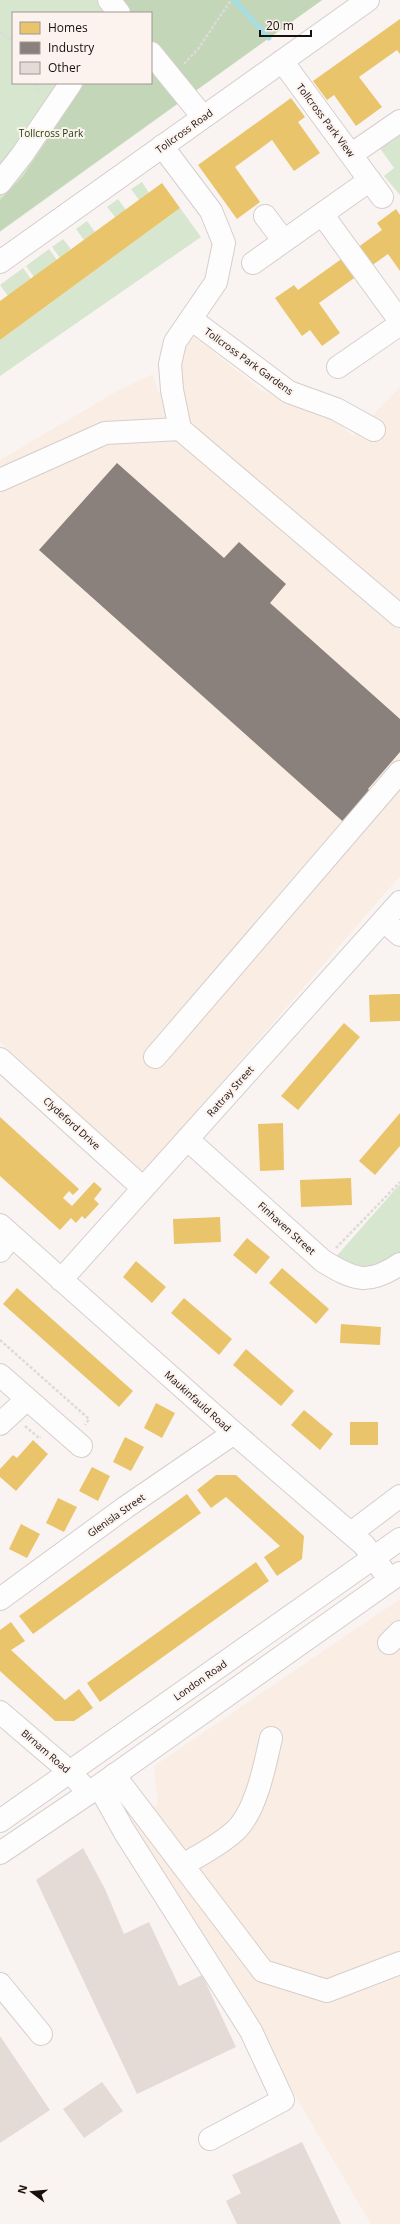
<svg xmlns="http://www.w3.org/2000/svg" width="400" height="2224" font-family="'Open Sans',sans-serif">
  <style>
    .industrial { fill: #faede3 }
    .green { fill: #d7e6ce; fill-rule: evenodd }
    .forest { fill: #c3d6b8 }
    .homes { fill: #e9c46a }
    .industry { fill: #8a817c }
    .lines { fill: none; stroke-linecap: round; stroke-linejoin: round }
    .stream { stroke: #a5dee5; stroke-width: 5 }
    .building { fill: #e4dad6 }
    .minor-casing { stroke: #d5cecc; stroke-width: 24 }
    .major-casing { stroke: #d5cecc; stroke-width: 24 }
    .path { stroke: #dcdada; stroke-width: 2.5; stroke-dasharray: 3 2; stroke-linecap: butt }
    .minor { stroke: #fefdfd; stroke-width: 22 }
    .major { stroke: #fefdfd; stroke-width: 22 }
    .labels { text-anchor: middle; stroke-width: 4; stroke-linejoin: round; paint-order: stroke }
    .street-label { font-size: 10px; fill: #17100d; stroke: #fcf3ef }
    .park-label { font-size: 10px; fill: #1e420d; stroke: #fcf3ef }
  </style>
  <rect width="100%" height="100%" fill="#f9f4f2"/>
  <!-- industrial -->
  <path class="industrial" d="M192 337 200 341 261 390 334 419 353 436 400 387V876L143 1173 0 1042V460L119 390 153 374 158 392 183 388 180 359 184 340Z
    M400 1599V2224H371L132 1820 158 1804 154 1766Z"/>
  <!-- green -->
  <path class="green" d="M0 0H322L0 232ZM13 13H151V83H13Z
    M400 133V195L384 176 394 168 379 147Z
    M142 182 149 193 139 200 131 189Z
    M118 199 126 210 116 218 107 207Z
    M180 208 201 237 0 376V340Z
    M87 221 95 232 84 240 76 229Z
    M63 239 71 249 60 258 52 247Z
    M49 249 57 260 34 277 26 266Z
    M23 268 31 279 8 296 0 285Z
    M400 1184V1254L378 1270 356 1268 334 1259Z"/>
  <!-- forest -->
  <path class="forest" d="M113 0H322L0 231V200L23 176 85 83H151V13H113Z"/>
  <!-- homes -->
  <path class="homes" d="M400 19V54L397 50 359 77 382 107 356 126 334 95 327 100 313 81Z
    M291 98 305 117 298 122 320 153 294 171 272 140 235 167 260 202 237 219 198 165Z
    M162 183 180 208 0 340V301Z
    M396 209 400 215V271L388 254 319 303 340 333 322 346 310 330 302 336 275 298 294 285 298 290 382 230 377 223Z
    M395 994H400V1021L370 1022 369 995Z
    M344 1023 360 1037 298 1110 281 1096Z
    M400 1113V1146L375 1175 359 1161Z
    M0 1117 79 1189 73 1195 69 1191 63 1198 72 1206 94 1182 102 1189 94 1199 99 1204 85 1219 82 1216 76 1223 71 1218 60 1230 0 1176Z
    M283 1123 284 1170 260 1171 258 1124Z
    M351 1178 352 1205 301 1207 300 1180Z
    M220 1217 221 1242 174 1244 173 1219Z
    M247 1238 270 1257 256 1274 233 1255Z
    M136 1261 166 1287 152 1303 123 1277Z
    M282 1268 329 1309 316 1324 269 1283Z
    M17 1288 133 1391 119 1407 3 1304Z
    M184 1298 232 1339 219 1355 171 1313Z
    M341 1324 381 1327 380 1345 340 1343Z
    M246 1349 294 1391 281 1406 233 1365Z
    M156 1403 175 1413 162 1438 144 1428Z
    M304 1410 333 1434 320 1450 291 1425Z
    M350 1422H378V1445H350Z
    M125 1437 144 1447 131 1471 113 1462Z
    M33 1440 48 1454 16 1491 0 1477V1469L13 1455 17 1458Z
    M92 1467 110 1476 98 1501 79 1491Z
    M216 1475H236L304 1536 302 1559 277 1576 264 1557 280 1546 226 1497 211 1508 197 1490Z
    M187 1494 201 1513 33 1634 19 1616Z
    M58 1498 77 1507 64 1532 46 1523Z
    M21 1524 40 1534 27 1558 9 1549Z
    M256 1562 269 1581 100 1702 87 1683Z
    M11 1622 25 1641 11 1650 65 1700 79 1689 93 1708 74 1721H55L0 1671V1630Z"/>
  <!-- industry -->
  <path class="industry" d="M117 463 224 558 239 542 286 584 270 603 400 719V752L368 789 374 795 348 826 39 550Z"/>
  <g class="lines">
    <!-- stream -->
    <path class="stream" d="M234 0 269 38"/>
  </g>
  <!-- building -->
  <path class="building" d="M83 1848 105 1889 124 1934 149 1922 179 1986 202 1975 236 2047 137 2094 36 1880Z
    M0 2036 50 2110 0 2143Z
    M102 2082 123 2111 84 2138 63 2109Z
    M302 2142 341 2224H237L226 2201 241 2193 232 2175Z"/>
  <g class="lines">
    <!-- minor casing -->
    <g class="minor-casing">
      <path id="minor" d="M109 0 119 13
        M151 53 203 117
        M282 61 382 197
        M162 146 211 211 224 243 216 282 175 342 170 364 172 390 180 429 400 616
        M352 154 400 121
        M0 183 22 155 71 83
        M322 214 400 321
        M265 216 284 241
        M0 262 368 0
        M253 263 370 180
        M191 319 289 392 336 409 374 430
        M338 367 400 324
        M0 480 105 433 180 429
        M384 921 400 935
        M155 1057 400 772
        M0 1059 143 1188
        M187 1139 323 1261C354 1280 368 1286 400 1264
        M0 1225 234 1433 364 1545 390 1580
        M0 1251 11 1236
        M61 1280 400 902
        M0 1375 81 1446
        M0 1424 27 1399
        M351 1533 400 1496
        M0 1599 126 1507 234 1433
        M389 1643 400 1632
        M0 1712 69 1771 89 1793
        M114 1775 263 1971 327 1991 400 1963
        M99 1786 124 1831 251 2031 283 2100 210 2139
        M182 1865C201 1855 221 1844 236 1830 256 1811 265 1765 271 1738
        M0 1984 41 2034"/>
    </g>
    <!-- major casing -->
    <g class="major-casing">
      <path id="major" d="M0 1821 400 1539
        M0 1853 89 1793 400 1573"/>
    </g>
    <!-- path -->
    <path class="path" d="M0 32 13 42
      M184 64 198 49 231 0
      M36 83 39 94
      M336 1248 400 1182
      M0 1340 89 1419 85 1425
      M25 1426 39 1438 41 1437"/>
    <!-- minor -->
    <use href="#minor" class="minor"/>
    <!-- major -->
    <use href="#major" class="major"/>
  </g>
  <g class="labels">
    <!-- street labels -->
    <g class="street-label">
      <text transform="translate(326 120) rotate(53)" y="4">Tollcross Park View</text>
      <text transform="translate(184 131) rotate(-36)" y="4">Tollcross Road</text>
      <text transform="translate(249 361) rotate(36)" y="4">Tollcross Park Gardens</text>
      <text transform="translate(230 1091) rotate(-48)" y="4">Rattray Street</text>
      <text transform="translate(72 1123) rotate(42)" y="4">Clydeford Drive</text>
      <text transform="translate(287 1228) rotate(42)" y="4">Finhaven Street</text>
      <text transform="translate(198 1401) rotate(42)" y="4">Maukinfauld Road</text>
      <text transform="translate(116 1515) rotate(-35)" y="4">Glenisla Street</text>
      <text transform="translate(200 1680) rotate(-35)" y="4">London Road</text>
      <text transform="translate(46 1751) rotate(41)" y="4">Birnam Road</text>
    </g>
    <!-- park labels -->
    <g class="park-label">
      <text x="51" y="137">Tollcross Park</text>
    </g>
  </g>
  <!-- legend -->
  <rect x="12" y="12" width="140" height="72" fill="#fcf3ef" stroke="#a09895"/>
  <rect x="20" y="22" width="20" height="12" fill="#e9c46a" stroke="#a09895"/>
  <text x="48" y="32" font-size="12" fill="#17100d">Homes</text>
  <rect x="20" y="42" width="20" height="12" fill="#8a817c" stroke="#a09895"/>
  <text x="48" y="52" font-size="12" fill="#17100d">Industry</text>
  <rect x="20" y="62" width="20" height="12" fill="#e4dad6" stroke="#a09895"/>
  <text x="48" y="72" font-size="12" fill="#17100d">Other</text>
  <!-- north arrow -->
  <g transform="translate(32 2192) rotate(286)" stroke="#fcf3ef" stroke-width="3" paint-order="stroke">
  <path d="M0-3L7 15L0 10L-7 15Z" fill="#17100d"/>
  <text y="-6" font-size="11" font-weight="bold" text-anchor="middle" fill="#17100d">N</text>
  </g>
  <!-- scale -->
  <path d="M260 30v6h51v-6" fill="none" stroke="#17100d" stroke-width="2"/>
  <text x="266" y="30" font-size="12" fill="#17100d" stroke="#fcf3ef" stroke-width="3" paint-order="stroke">20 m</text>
</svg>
